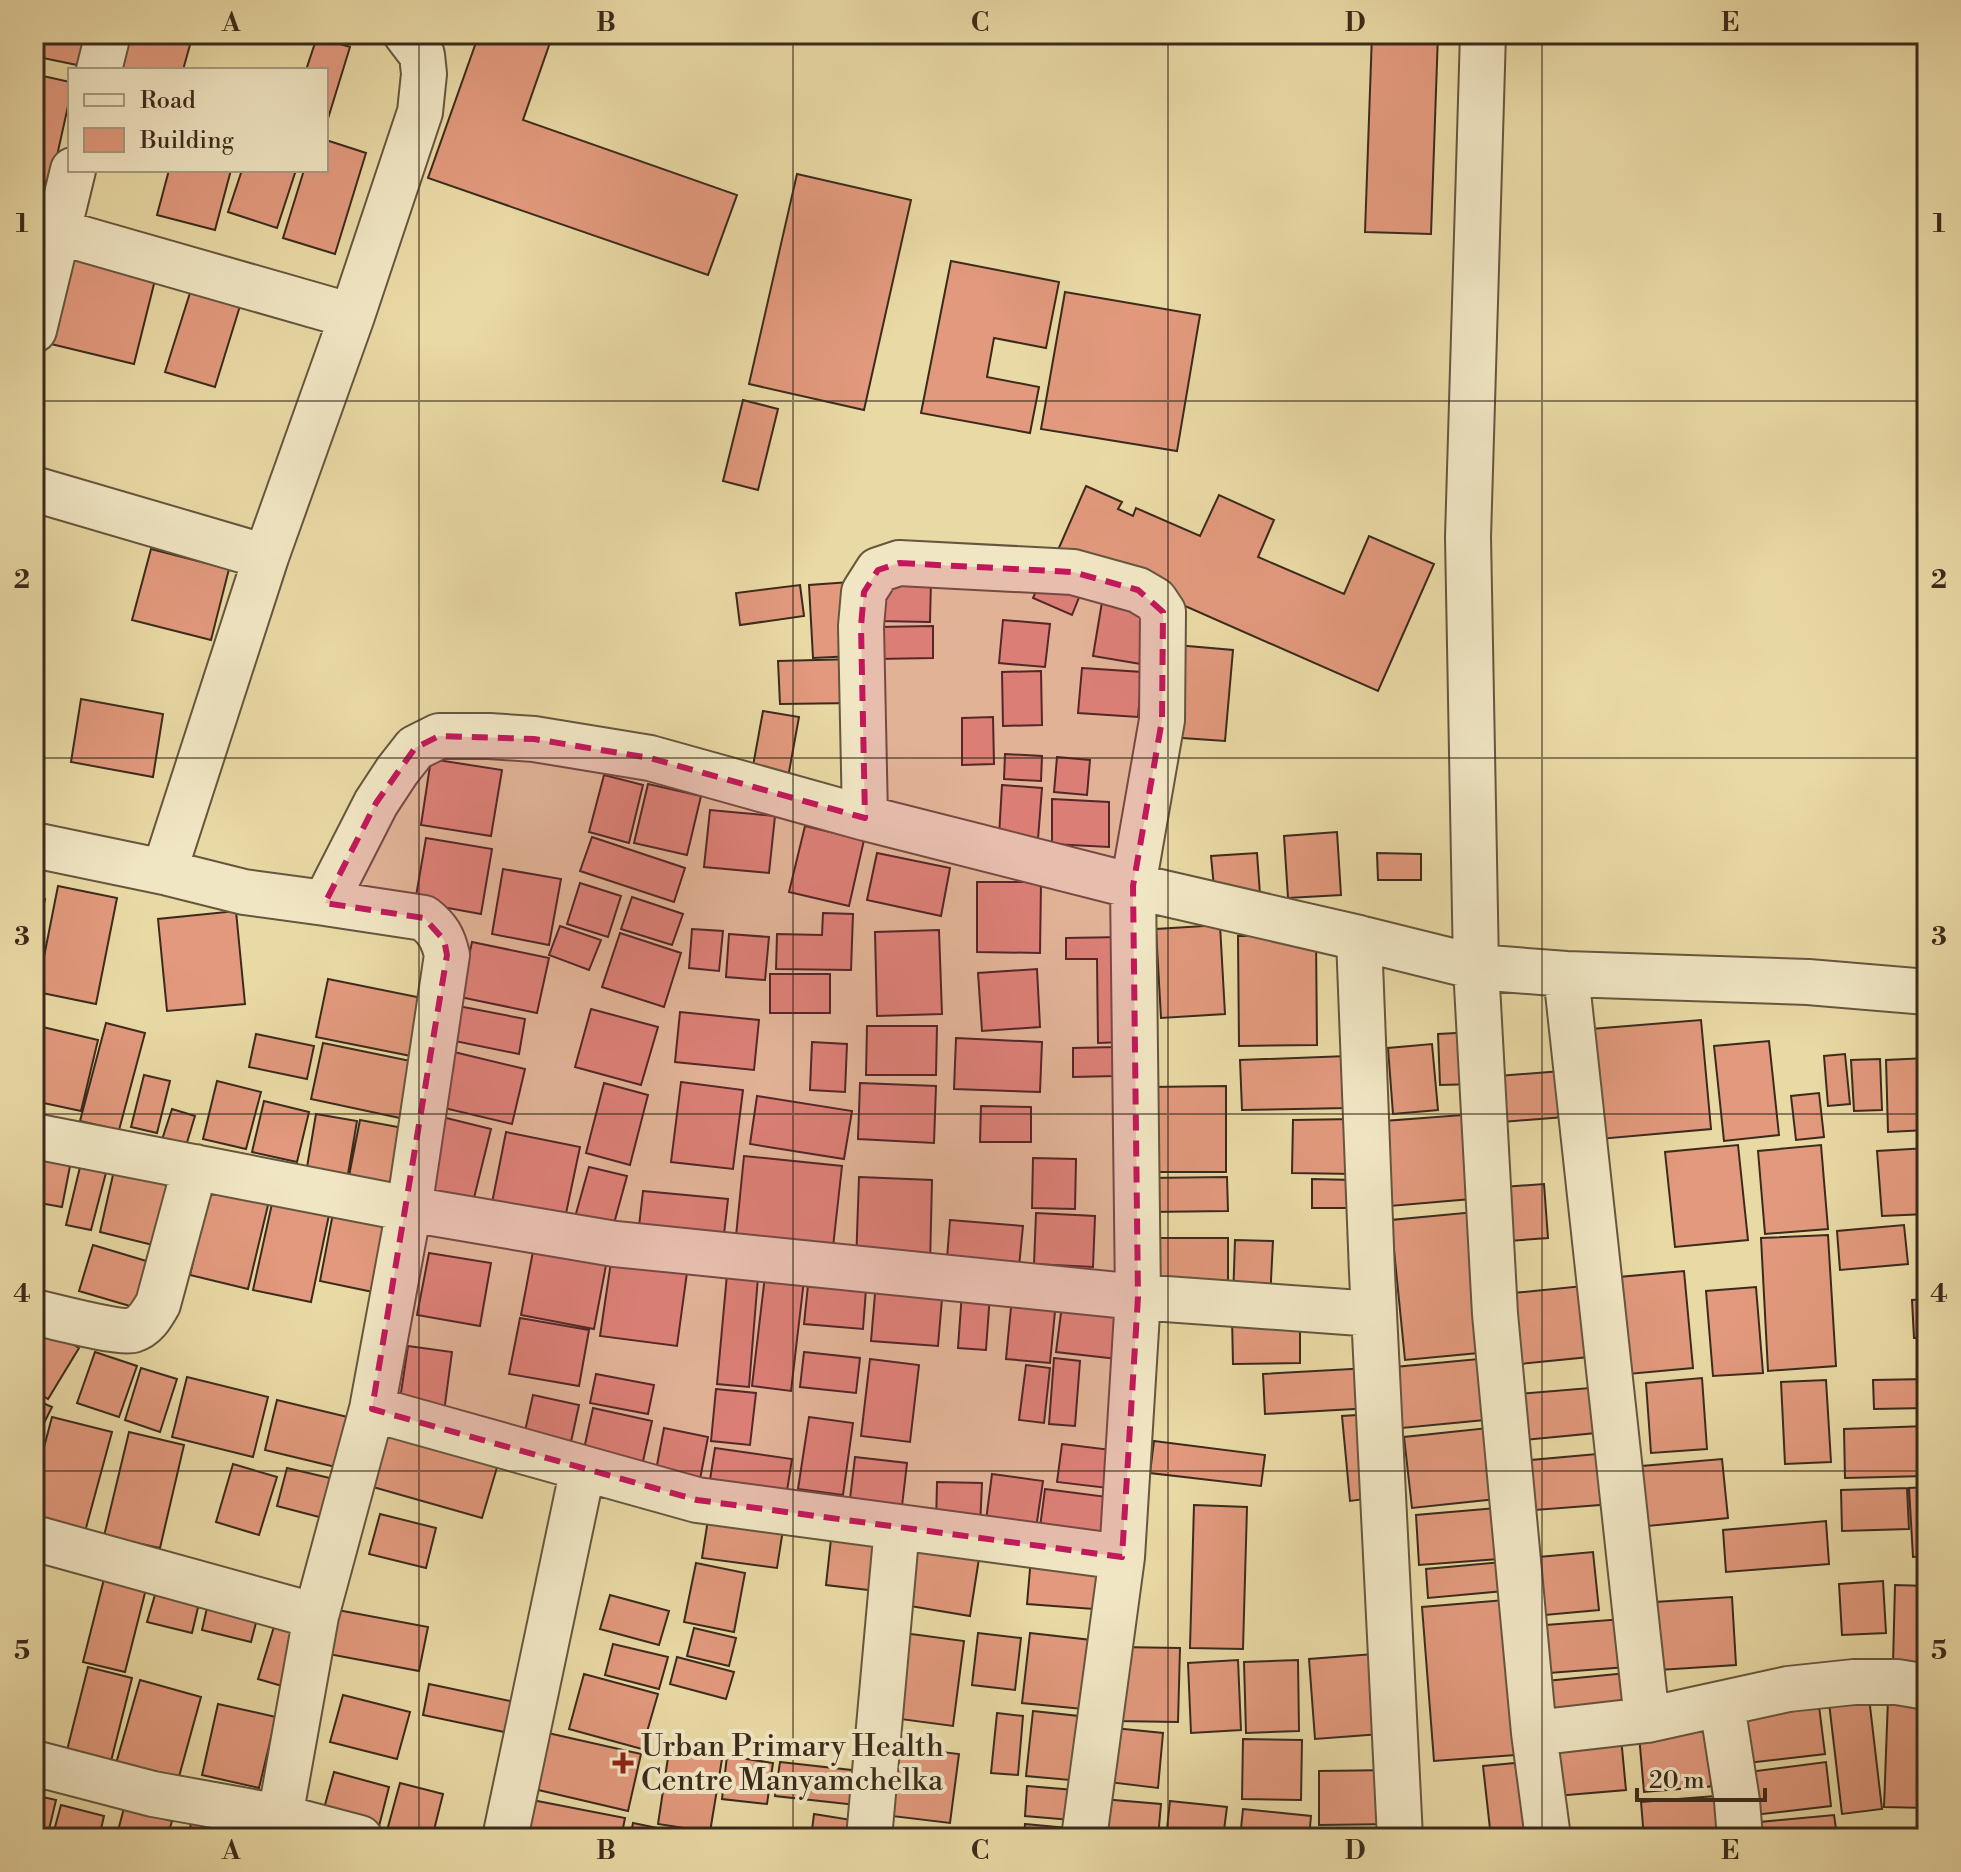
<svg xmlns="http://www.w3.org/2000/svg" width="1961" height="1872" font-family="'Libre Bodoni',serif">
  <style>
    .building { fill: #e2997d; stroke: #3b2b1c; stroke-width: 2 }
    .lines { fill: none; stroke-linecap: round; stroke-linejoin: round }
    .minor-casing { stroke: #66563e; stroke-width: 48 }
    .minor { stroke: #f1e6c4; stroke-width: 44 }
    .marked { fill: #c2185b; fill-opacity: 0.2; stroke: #c2185b; stroke-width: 6; stroke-dasharray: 16 10; stroke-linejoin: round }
    .grid { fill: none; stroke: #3b2b1c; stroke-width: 2; stroke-opacity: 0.55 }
    .poi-dot { fill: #8f2418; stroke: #f1e6c4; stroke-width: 3 }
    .labels { text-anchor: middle; stroke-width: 8; stroke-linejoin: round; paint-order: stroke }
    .poi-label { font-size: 30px; fill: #3b2b1c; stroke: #f1e6c4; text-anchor: start }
    .neatline { fill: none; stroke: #3b2b1c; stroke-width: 3 }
    .grid-label { font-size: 26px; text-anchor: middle; font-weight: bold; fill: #3b2b1c }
  </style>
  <rect width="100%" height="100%" fill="#e9d9a5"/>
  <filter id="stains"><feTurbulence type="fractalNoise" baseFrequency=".0025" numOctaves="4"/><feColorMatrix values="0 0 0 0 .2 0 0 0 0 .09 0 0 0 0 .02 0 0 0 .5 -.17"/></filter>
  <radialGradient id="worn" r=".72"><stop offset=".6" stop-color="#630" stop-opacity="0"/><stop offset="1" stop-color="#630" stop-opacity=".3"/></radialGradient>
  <!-- building -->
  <path class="building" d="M43 34H94L87 67 38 57Z
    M129 34H193L183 70H119Z
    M479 34H553L523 120 737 195 708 275 428 178Z
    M1372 34H1438L1431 234 1365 232Z
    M317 37 350 47 326 125V70H306Z
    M34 74 70 82V97L51 183 34 179Z
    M326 140 366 153 335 254 283 238 304 170H326Z
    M169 170H231L215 230 157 215Z
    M242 170H296L277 228 228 212Z
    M797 174 911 200 864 410 749 384Z
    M76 243 159 264 134 364 51 344Z
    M951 261 1059 282 1046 348 994 338 987 377 1039 387 1030 433 921 413Z
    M195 277 244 293 215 387 165 372Z
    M1065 292 1200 315 1177 451 1041 429Z
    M743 400 778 409 758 490 723 481Z
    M1086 486 1122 502 1118 509 1133 516 1136 508 1200 536 1219 495 1274 520 1258 557 1344 594 1369 536 1434 564 1378 691 1058 550Z
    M151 549 229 569 211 640 132 620Z
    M1044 573 1082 590 1072 615 1033 598Z
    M879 579 931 580 930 622 878 621Z
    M850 582 854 656 813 658 809 585Z
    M800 585 804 616 740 625 736 593Z
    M1103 596 1151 603 1141 664 1093 656Z
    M1003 620 1050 624 1045 667 999 663Z
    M933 626V658L877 659V627Z
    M1176 645 1233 650 1225 741 1168 737Z
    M855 659 856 703 780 704 778 661Z
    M1082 668 1142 672 1138 717 1078 713Z
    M1041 671 1042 725 1003 726 1002 672Z
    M81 699 163 714 153 777 71 762Z
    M763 711 799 717 787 783 751 777Z
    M993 717 994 764 962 765V718Z
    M1005 754 1042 756 1041 781 1004 779Z
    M1057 757 1090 760 1087 795 1054 792Z
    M431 759 502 770 491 836 421 825Z
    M604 775 643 785 629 843 589 832Z
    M648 784 701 796 687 855 634 843Z
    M1002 785 1042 788 1038 839 999 836Z
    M1052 799 1109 802V847L1052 844Z
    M710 810 775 816 769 873 704 867Z
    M805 826 864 840 849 906 789 892Z
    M1337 832 1341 895 1288 898 1284 836Z
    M592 837 685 868 674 902 580 871Z
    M426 838 492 849 481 914 415 902Z
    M877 853 950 868 941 916 867 900Z
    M1257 853 1260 894 1215 898 1211 856Z
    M1377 853 1421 854V880H1378Z
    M503 869 561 879 549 945 492 934Z
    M977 882H1041L1040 953 977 952Z
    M580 883 621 896 608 937 567 924Z
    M58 886 117 898 96 1004 37 992Z
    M34 896 45 899 34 954Z
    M632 897 683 914 672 945 621 929Z
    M236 911 245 1004 167 1011 158 919Z
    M823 913 853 914 851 970 776 969 777 934 822 935Z
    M1220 925 1225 1014 1161 1018 1156 929Z
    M560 926 601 940 589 970 549 955Z
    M692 929 723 931 719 971 689 968Z
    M939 930 942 1014 877 1016 875 932Z
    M620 933 681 953 664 1007 602 987Z
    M729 934 769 937 765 980 726 977Z
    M1238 936H1316L1317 1045 1239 1046Z
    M1123 937 1124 1042 1098 1043 1097 959H1066V938Z
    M472 942 549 958 537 1013 460 997Z
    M1037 969 1040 1027 982 1031 978 973Z
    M770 974H830V1013H770Z
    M328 979 427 999 416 1057 316 1037Z
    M453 1005 525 1019 519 1054 445 1039Z
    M591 1009 658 1027 641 1085 575 1067Z
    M680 1012 759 1020 754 1070 675 1062Z
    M1701 1020 1711 1129 1588 1140 1579 1030Z
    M106 1023 145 1033 119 1130 80 1121Z
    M34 1025 98 1040 81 1111 34 1101Z
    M867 1026H937L936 1075H866Z
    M1475 1032 1478 1084 1440 1085 1438 1034Z
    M256 1034 314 1046 307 1079 249 1067Z
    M956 1038 1042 1042 1040 1092 954 1089Z
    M1769 1041 1779 1135 1724 1141 1714 1046Z
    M812 1042 847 1044 845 1092 810 1090Z
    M323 1043 425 1064 414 1121 311 1099Z
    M1432 1044 1438 1110 1393 1114 1388 1048Z
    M1116 1047V1076L1073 1077V1048Z
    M454 1052 525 1069 512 1124 440 1107Z
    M1845 1054 1850 1104 1828 1106 1824 1056Z
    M1347 1056 1348 1108 1242 1110 1240 1060Z
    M1927 1058V1130L1888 1132 1886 1060Z
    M1880 1059 1882 1110 1854 1111 1851 1060Z
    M1574 1070 1577 1116 1490 1123 1486 1077Z
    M144 1075 170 1081 157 1133 131 1127Z
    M217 1081 261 1092 246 1149 203 1139Z
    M681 1082 743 1090 733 1169 671 1162Z
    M604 1083 648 1095 630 1165 586 1153Z
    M860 1083 936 1086 934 1143 858 1139Z
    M1226 1086V1172H1149V1087Z
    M1819 1093 1824 1137 1796 1140 1791 1096Z
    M757 1096 852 1111 844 1159 750 1144Z
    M264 1101 309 1112 297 1162 252 1152Z
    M981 1106 1031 1107V1142H980Z
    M172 1109 195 1116 182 1159 158 1152Z
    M316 1114 357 1121 345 1192 304 1185Z
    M1476 1114 1483 1198 1390 1206 1384 1121Z
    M434 1115 491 1129 472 1206 416 1192Z
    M1355 1119 1354 1174 1292 1173 1293 1120Z
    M360 1120 414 1130 399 1202 346 1191Z
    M506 1132 580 1147 564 1223 491 1208Z
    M1738 1145 1748 1240 1675 1247 1665 1152Z
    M1821 1145 1828 1229 1765 1234 1758 1151Z
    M1927 1148V1214L1882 1216 1877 1151Z
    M34 1153 71 1161 62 1207 34 1202Z
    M744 1156 842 1166 832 1256 735 1246Z
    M1033 1158 1076 1159 1075 1209 1032 1208Z
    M81 1163 107 1169 91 1230 66 1225Z
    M115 1166 173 1181 157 1246 100 1232Z
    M589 1167 627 1176 610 1238 572 1228Z
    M859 1177 932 1180 930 1265 856 1264Z
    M1227 1177 1228 1211 1149 1212V1178Z
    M1312 1179 1354 1180 1353 1208H1312Z
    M1544 1184 1548 1238 1494 1242 1490 1188Z
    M211 1187 269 1201 248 1289 190 1275Z
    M643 1191 728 1199 723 1243 638 1235Z
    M273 1199 330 1210 311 1302 253 1290Z
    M334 1208 388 1218 373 1292 320 1281Z
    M1475 1212 1489 1352 1405 1360 1391 1220Z
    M1036 1213 1095 1216 1093 1267 1034 1264Z
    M950 1220 1023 1226 1018 1277 946 1271Z
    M1904 1225 1908 1264 1840 1270 1837 1231Z
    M1828 1235 1836 1366 1768 1371 1761 1238Z
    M1157 1238H1228V1294L1157 1293Z
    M1235 1240 1273 1241 1270 1300 1233 1299Z
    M93 1245 153 1263 140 1309 79 1291Z
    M534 1246 607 1260 594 1329 521 1315Z
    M429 1253 491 1263 480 1326 417 1315Z
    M612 1255 688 1265 677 1346 600 1336Z
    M1684 1271 1693 1368 1628 1374 1619 1277Z
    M727 1274 758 1277 749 1387 717 1384Z
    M765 1276 804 1280 791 1391 752 1386Z
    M876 1282 943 1287 938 1346 871 1341Z
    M808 1285 866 1289 863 1329 804 1324Z
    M1593 1285 1599 1356 1510 1365 1503 1294Z
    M1756 1287 1763 1373 1713 1376 1706 1291Z
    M962 1292 990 1294 986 1350 958 1348Z
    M1012 1297 1056 1301 1050 1363 1006 1359Z
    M1927 1299V1338H1914L1912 1300Z
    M1062 1305 1132 1312 1126 1360 1056 1352Z
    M1300 1316V1363L1233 1364 1232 1317Z
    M520 1318 589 1330 579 1386 509 1374Z
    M40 1325 79 1348 48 1399 34 1390V1334Z
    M408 1346 452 1352 444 1412 399 1406Z
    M95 1352 137 1366 119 1417 77 1403Z
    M804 1352 860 1358 856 1393 800 1387Z
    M1054 1358 1080 1361 1075 1426 1049 1424Z
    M1489 1358 1495 1419 1402 1428 1395 1367Z
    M870 1359 919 1365 910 1442 861 1436Z
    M1026 1365 1050 1368 1044 1423 1019 1420Z
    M141 1368 177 1379 160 1432 125 1420Z
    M1369 1368 1372 1408 1265 1414 1263 1374Z
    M596 1374 654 1385 648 1414 590 1403Z
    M187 1377 268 1397 253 1457 172 1437Z
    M1702 1378 1707 1449 1651 1453 1646 1383Z
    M1927 1379V1408L1874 1409 1873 1380Z
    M1826 1380 1831 1462 1785 1464 1781 1382Z
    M1602 1387 1606 1432 1523 1440 1519 1394Z
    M716 1389 756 1393 750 1445 711 1441Z
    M533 1395 579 1405 568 1456 522 1445Z
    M34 1399 52 1407 34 1443Z
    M277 1400 360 1420 348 1470 265 1450Z
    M593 1408 652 1421 639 1479 580 1467Z
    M1373 1414 1381 1497 1350 1501 1342 1416Z
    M52 1417 112 1432 83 1539 34 1527V1485Z
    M809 1417 853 1423 843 1495 798 1489Z
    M378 1419 501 1454 482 1518 359 1483Z
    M1926 1426 1927 1476 1845 1478 1844 1429Z
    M664 1428 708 1437 698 1490 654 1481Z
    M1488 1428 1496 1499 1412 1508 1404 1437Z
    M129 1432 184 1445 160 1548 104 1536Z
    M1154 1441 1265 1455 1261 1486 1150 1473Z
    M1062 1444 1120 1451 1116 1489 1057 1482Z
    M715 1448 792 1459 784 1510 707 1499Z
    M1608 1453 1613 1504 1535 1510 1531 1460Z
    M855 1457 907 1463 902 1506 850 1499Z
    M1722 1459 1728 1518 1648 1526 1642 1466Z
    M233 1464 277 1477 259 1535 216 1522Z
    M287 1468 334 1479 323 1518 277 1506Z
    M992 1474 1043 1481 1035 1535 985 1528Z
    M937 1482 982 1483 980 1527 936 1526Z
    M1927 1487V1556L1913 1557 1909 1488Z
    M1907 1488 1909 1529 1842 1531 1841 1490Z
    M1045 1489 1115 1498 1109 1544 1039 1535Z
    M1194 1505 1247 1507 1243 1649 1190 1648Z
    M1508 1507 1512 1558 1419 1565 1416 1515Z
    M709 1513 784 1523 777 1568 702 1558Z
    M380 1514 436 1528 426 1568 369 1554Z
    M1826 1521 1829 1564 1726 1572 1723 1530Z
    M832 1530 892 1538 885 1592 826 1585Z
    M915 1541 980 1552 970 1616 904 1605Z
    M1593 1552 1599 1610 1534 1616 1528 1558Z
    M1031 1557 1111 1563 1107 1610 1027 1604Z
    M1513 1561 1515 1590 1428 1598 1426 1569Z
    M696 1563 745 1573 734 1632 684 1622Z
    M106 1571 148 1581 125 1672 83 1662Z
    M1883 1581 1886 1633 1842 1635 1839 1584Z
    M1895 1585 1927 1586V1665L1893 1664Z
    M157 1588 200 1599 192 1633 147 1622Z
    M610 1595 669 1611 659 1645 600 1629Z
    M1732 1597 1736 1665 1659 1670 1655 1602Z
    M209 1599 259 1611 251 1642 202 1630Z
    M1517 1599 1530 1754 1434 1761 1422 1607Z
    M280 1607 310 1616 289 1688 258 1679Z
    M327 1608 428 1627 419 1671 318 1652Z
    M1623 1619 1627 1667 1536 1674 1533 1626Z
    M694 1628 736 1638 729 1666 687 1656Z
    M896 1632 964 1641 953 1726 885 1717Z
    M978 1633 1021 1638 1015 1690 972 1685Z
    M1030 1633 1100 1641 1093 1710 1022 1703Z
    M613 1644 668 1657 659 1689 605 1675Z
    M1118 1647 1180 1648 1178 1722 1116 1721Z
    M1387 1653 1394 1733 1315 1739 1309 1659Z
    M677 1657 734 1672 726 1699 670 1684Z
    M1238 1660 1241 1730 1191 1733 1188 1663Z
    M1298 1660 1299 1731 1246 1733 1244 1662Z
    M88 1667 132 1678 107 1777 63 1766Z
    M1637 1672 1642 1720 1541 1730 1536 1682Z
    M584 1674 658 1694 642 1749 569 1729Z
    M140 1680 201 1697 175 1791 113 1774Z
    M429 1684 515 1702 509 1733 423 1715Z
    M1868 1689 1882 1809 1842 1814 1828 1694Z
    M343 1695 410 1712 397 1759 330 1742Z
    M1818 1698 1825 1754 1739 1764 1731 1709Z
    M1888 1699 1927 1701V1808L1884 1807Z
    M218 1704 276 1717 259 1788 202 1775Z
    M1033 1711 1088 1717 1081 1781 1026 1776Z
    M997 1713 1023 1716 1018 1775 991 1773Z
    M1620 1727 1626 1790 1544 1797 1539 1735Z
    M1114 1728 1163 1733 1158 1788 1108 1782Z
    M1722 1728 1727 1785 1644 1792 1639 1735Z
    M548 1733 641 1754 628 1811 534 1789Z
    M1243 1739 1302 1740 1301 1800 1242 1799Z
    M883 1745 959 1754 950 1823 875 1814Z
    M669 1751 722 1759 710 1832 658 1824Z
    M727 1756 773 1763 767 1804 722 1799Z
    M1536 1761 1545 1838H1491L1483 1766Z
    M780 1762 869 1772 865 1806 775 1796Z
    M1826 1762 1831 1806 1754 1815 1748 1772Z
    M1396 1770V1824L1319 1825V1771Z
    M334 1772 389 1787 376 1838 320 1823Z
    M400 1783 443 1794 432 1838H385Z
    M1027 1786 1074 1790 1071 1820 1025 1816Z
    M34 1795 56 1800 47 1838H34Z
    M1727 1795 1730 1838H1644L1641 1802Z
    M1090 1798 1161 1804 1158 1838H1087Z
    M527 1799 625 1818 621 1838H519Z
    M1170 1801 1227 1807 1223 1838H1166Z
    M61 1805 104 1816 99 1838H52Z
    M124 1808 172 1821 167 1838H116Z
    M194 1809 275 1838H188Z
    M1243 1809 1311 1816 1309 1838H1240Z
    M814 1814 864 1822 861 1838H811Z
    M1834 1815 1837 1836 1762 1838 1760 1822Z
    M633 1823 706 1838H630Z
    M1025 1824 1078 1829 1077 1838H1024Z
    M1392 1833V1838H1317V1837Z"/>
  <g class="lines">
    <!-- minor casing -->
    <g class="minor-casing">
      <path id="minor" d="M1483 34 1468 537 1476 967 1566 974 1808 982 1927 992
        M99 70 108 34
        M34 225 352 316
        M34 330 73 170
        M34 489 266 557
        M34 845 164 872 244 892 325 903 376 803 397 771 415 748 439 736H489L534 739 650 758 865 818 1133 886 1162 720 1163 612 1155 600 1138 590 1073 572 899 563 878 570 864 592 861 626 865 818
        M164 872 266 557 352 316 420 112 424 74 422 55 406 34
        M325 903 424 918C438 929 443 938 447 955L409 1209 372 1409
        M1359 938 1476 967 1495 1314 1534 1733 1548 1838
        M1566 974 1647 1720
        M34 1136 409 1209 615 1244 1138 1297 1374 1314
        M34 1312C52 1316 119 1334 133 1330 146 1326 152 1314 158 1304L195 1167
        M34 1538 316 1616
        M1722 1705 1737 1801 1740 1838
        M1534 1733 1647 1720 1788 1689 1854 1682H1897L1927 1687
        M34 1763 153 1794 280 1817
        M360 1838 280 1817 316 1616 372 1409 697 1500 1122 1557
        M505 1838 583 1468
        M869 1838 897 1527
        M1084 1838 1122 1557 1138 1297 1133 886 1359 938 1372 1273 1400 1838"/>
    </g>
    <!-- minor -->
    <use href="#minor" class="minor"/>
  </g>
  <!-- marked area -->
  <path class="marked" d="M899 563 1073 572 1138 590 1163 612 1162 720 1133 886 1138 1297 1122 1557 697 1500 372 1409 447 955 444 940 424 918 325 903 376 803 415 748 439 736 534 739 650 758 865 818 861 626 864 592 878 570Z"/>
  <!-- grid -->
  <path class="grid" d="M419 34V1838M793 34V1838M1168 34V1838M1542 34V1838M34 401H1927M34 758H1927M34 1114H1927M34 1471H1927"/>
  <!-- markers -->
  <path class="poi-dot" d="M619 1751h8v8h8v8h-8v8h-8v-8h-8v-8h8z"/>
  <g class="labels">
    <!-- poi labels -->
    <g class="poi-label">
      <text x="641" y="1756">Urban Primary Health<tspan x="641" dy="34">Centre Manyamchelka</tspan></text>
    </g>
  </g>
  <!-- margin -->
  <rect width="1961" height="1872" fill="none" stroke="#e9d9a5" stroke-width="88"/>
  <!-- legend -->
  <rect x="68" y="68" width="260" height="104" fill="#f1e6c4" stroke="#a89b81" stroke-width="2"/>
  <rect x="84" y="94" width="40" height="12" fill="#f1e6c4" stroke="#a89b81" stroke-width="2"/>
  <text x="140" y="108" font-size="24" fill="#3b2b1c">Road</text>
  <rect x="84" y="128" width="40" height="24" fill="#e2997d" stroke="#a89b81" stroke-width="2"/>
  <text x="140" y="148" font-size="24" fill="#3b2b1c">Building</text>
  <!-- scale -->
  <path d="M1637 1788v12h128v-12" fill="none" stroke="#3b2b1c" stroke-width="4"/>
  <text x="1649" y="1788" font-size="24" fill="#3b2b1c" stroke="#f1e6c4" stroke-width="6" paint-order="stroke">20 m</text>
  <rect x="44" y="44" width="1873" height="1784" class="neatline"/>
  <g class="grid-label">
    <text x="231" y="31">A</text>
    <text x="606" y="31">B</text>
    <text x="980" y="31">C</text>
    <text x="1355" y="31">D</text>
    <text x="1730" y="31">E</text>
    <text x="22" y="232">1</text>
    <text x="1939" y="232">1</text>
    <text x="22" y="588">2</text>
    <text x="1939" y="588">2</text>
    <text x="22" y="945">3</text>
    <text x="1939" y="945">3</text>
    <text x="22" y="1302">4</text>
    <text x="1939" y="1302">4</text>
    <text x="22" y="1659">5</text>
    <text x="1939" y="1659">5</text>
    <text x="231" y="1859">A</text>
    <text x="606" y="1859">B</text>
    <text x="980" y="1859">C</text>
    <text x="1355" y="1859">D</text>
    <text x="1730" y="1859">E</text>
  </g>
  <rect width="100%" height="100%" filter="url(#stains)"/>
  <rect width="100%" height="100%" fill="url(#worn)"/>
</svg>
